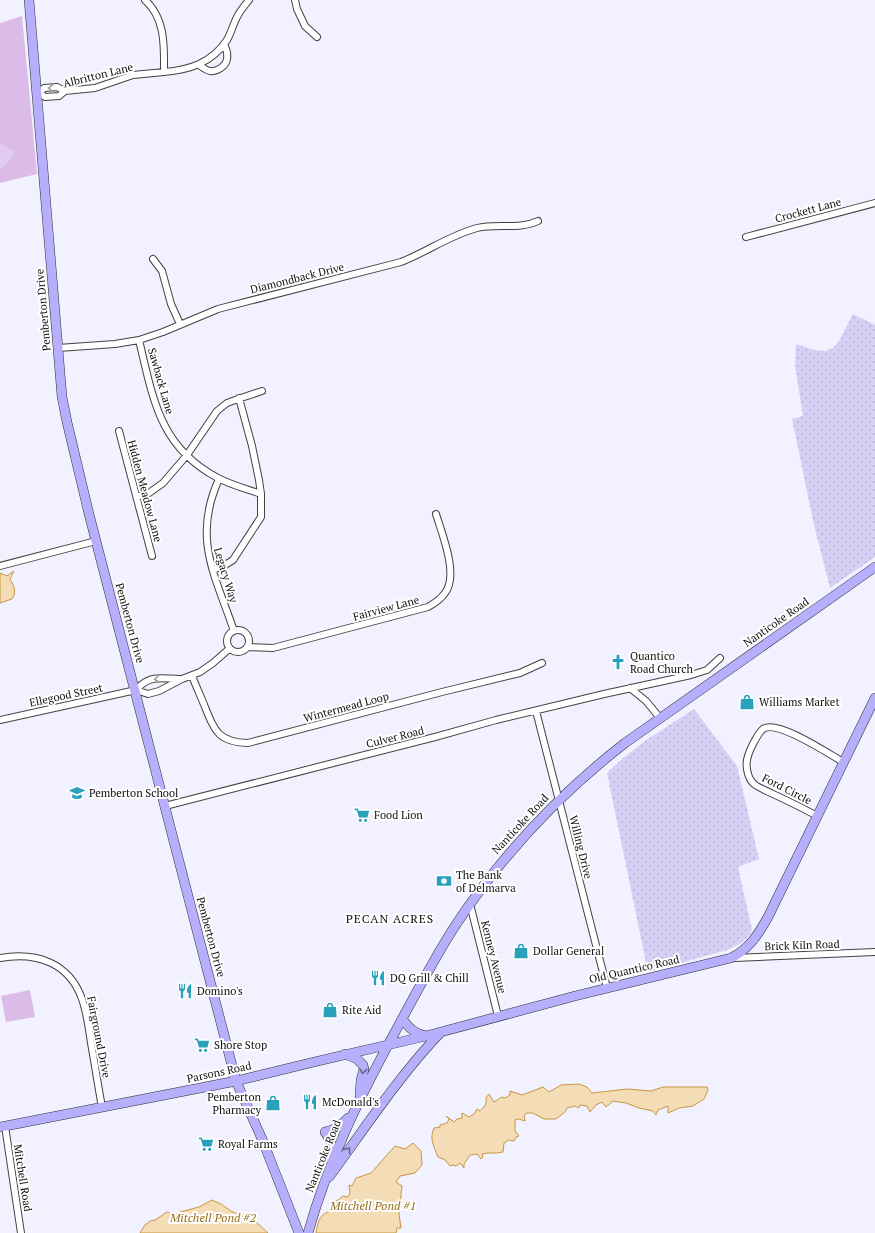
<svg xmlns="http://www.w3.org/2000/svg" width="875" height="1233" font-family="'PT Serif',serif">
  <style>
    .farmland { fill: url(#farmland-dots) }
    .park { fill: #dbbbe8 }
    .pitch { fill: #e1ccf0 }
    .water { fill: #f4dcb7; stroke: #c99640 }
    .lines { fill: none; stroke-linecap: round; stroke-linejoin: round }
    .street-casing { stroke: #424242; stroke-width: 8 }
    .secondary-casing { stroke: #313131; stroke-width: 10 }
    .street { stroke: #fff; stroke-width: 6 }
    .secondary { stroke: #b7aefc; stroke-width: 9 }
    .oneway { stroke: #9f9f9f }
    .oneway2 { stroke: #6b6691 }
    .labels { text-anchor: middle; stroke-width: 4; stroke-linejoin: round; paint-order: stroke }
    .street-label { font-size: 11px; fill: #0f0f0f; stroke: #fff }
    .poi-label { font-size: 11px; fill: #0f0f0f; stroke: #fff; text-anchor: start }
    .neighbourhood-label { font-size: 12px; letter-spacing: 1px; fill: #0f0f0f; stroke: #fff }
    .water-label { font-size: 12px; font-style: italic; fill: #966c1a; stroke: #fff }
  </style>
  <defs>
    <pattern id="farmland-dots" width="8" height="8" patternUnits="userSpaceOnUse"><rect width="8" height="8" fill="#d6d1f4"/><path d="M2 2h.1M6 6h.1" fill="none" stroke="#b6b2d0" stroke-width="1.8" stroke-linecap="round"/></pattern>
  </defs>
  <rect width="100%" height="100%" fill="#f1f1ff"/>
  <!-- farmland -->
  <path class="farmland" d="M853 314 875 325V557L830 588 814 525 792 419 803 416 795 366 796 344 814 350 826 351 833 348 839 341Z
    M694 709 737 766 759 859 738 867 752 930 749 936 740 944 727 950 648 972 607 773 623 758 645 741Z"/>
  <!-- park -->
  <path class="park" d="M22 16 37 174 0 183V23Z
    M30 990 35 1017 6 1022 1 996Z"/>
  <!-- pitch -->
  <path class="pitch" d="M0 143 15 152 8 162 0 170Z"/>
  <!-- water -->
  <path class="water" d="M14 571 10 579C14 586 17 592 12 599L0 603V573L7 576Z
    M579 1084 587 1087 592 1093 627 1089 651 1091 663 1087H707L708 1090 704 1099 693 1106 679 1108 668 1113V1106L658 1110 656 1115 653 1111 639 1108 626 1103 613 1101 606 1107 602 1102 596 1105 590 1112 587 1106 580 1105 579 1108 575 1106 567 1108 565 1112 556 1119H544L533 1113H526L524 1116 525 1121 519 1119 515 1120V1131L519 1136 516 1137 514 1141 509 1140 504 1143 503 1152C496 1154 488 1152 482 1154L483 1157 481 1159 477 1154 470 1155 464 1164V1168L460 1163 456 1166 453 1165 450 1166 445 1160 438 1157C434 1147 429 1138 434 1128L440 1127V1125L447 1123 449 1119 446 1116 454 1122 457 1119 462 1118V1113L469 1117 474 1114 477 1109 480 1111C484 1107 487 1104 486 1098L489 1094 494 1102 502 1097 505 1098 510 1095V1091L522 1095 543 1087 549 1092 561 1085Z
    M413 1143 421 1151 422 1165 415 1173 400 1176 396 1182 402 1186 399 1214 401 1228H397L396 1233H316C317 1226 319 1216 326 1213 330 1211 332 1211 334 1208V1203C337 1200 340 1199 343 1196L348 1197 350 1193 349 1185 352 1186 356 1178 371 1173 395 1146 405 1149Z
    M212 1200 221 1204 231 1211 256 1222 268 1233H140L145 1225 150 1221 155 1220 167 1212 174 1215 177 1214 180 1212 199 1207Z"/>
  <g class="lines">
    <!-- street casing -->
    <g class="street-casing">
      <path id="street" d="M145 0C166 19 164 47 164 72 189 70 212 63 227 40 231 33 233 25 237 17 240 11 245 5 249 0
        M295 0 297 9 305 26 317 37
        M199 65C202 67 207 71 210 71 217 72 226 66 227 59 228 54 226 48 224 44
        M37 93H40L44 88 57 87 65 91
        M40 93 45 97 59 96 65 91 95 88 133 75 164 72
        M746 237 875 203
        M153 259 162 271 171 304 180 324
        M139 340C153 398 159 447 218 478 231 485 247 489 261 494
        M58 348 115 344 139 340 163 332 218 309 401 262C427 252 450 235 477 228 497 223 519 230 538 221
        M119 431 152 556
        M219 479C192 538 215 575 234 631
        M137 497 149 493 163 483 187 455 217 411 227 403 238 399 262 391
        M0 566 96 541
        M213 570 225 565 233 560 261 517V494L259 480 252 446 239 398
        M227 641a11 11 0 1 1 22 0a11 11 0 1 1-22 0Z
        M248 647 273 648 428 607C435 603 441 599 445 593 459 575 442 534 436 514
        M192 676C196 686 201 697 205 707 215 732 219 742 248 743L442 692 520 673 542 663
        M630 688 646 701 660 718
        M136 690C150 674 161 679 180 679
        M536 711 607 988
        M0 720 136 690 148 694 159 691 182 679 200 672 213 663 229 649
        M165 806 435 737 496 720 604 694 691 675 707 670 720 658
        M817 816C803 808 788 801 773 794 767 791 759 788 754 784 747 778 745 764 748 756 750 749 758 733 763 729 777 719 829 754 843 762
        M470 904 498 1016
        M0 958C36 952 69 962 82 999 87 1013 89 1029 91 1043 95 1065 98 1086 102 1107
        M734 958 875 952
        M5 1126 21 1233"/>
    </g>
    <!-- secondary casing -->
    <g class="secondary-casing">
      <path id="secondary" d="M29 0 62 397 67 422 89 514 236 1081 262 1139 299 1233
        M402 1019C409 1028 415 1034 426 1036
        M345 1054 357 1059 363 1065 364 1069 361 1080 360 1095
        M0 1127 236 1081 314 1062 426 1036 575 996 731 958C749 949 758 935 768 917L875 698
        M332 1158C333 1149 330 1139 325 1132 335 1130 341 1126 348 1118
        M329 1177C365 1128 399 1076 441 1032
        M308 1233C328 1162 359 1098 394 1034 414 997 433 960 455 926 502 855 558 795 625 743L875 567"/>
    </g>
    <!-- street -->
    <use href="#street" class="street"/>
    <!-- secondary -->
    <use href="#secondary" class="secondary"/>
  </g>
  <!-- one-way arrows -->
  <defs><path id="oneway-chevron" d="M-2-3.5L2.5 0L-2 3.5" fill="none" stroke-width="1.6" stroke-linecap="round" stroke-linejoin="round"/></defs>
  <g class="oneway">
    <use href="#oneway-chevron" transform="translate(51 88) rotate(179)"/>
    <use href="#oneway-chevron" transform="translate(157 679) rotate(174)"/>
  </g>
  <g class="oneway2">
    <use href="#oneway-chevron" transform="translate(363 1071) rotate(96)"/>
    <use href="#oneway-chevron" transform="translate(348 1150) rotate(-54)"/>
  </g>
  <!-- icons -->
  <defs>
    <g id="church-bare" transform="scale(1.2)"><path d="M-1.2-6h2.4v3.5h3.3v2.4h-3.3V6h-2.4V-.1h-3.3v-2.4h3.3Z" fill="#2aa1bb" stroke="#fff" stroke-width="2.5" paint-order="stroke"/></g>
    <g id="shop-bare" transform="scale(1.2)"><path d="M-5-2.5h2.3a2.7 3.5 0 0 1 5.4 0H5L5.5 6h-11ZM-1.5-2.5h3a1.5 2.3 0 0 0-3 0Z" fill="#2aa1bb" stroke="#fff" stroke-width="2.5" paint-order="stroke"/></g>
    <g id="school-bare" transform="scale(1.2)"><path d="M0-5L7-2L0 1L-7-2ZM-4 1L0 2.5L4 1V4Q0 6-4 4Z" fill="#2aa1bb" stroke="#fff" stroke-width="2.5" paint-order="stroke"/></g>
    <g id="supermarket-bare" transform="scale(1.2)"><path d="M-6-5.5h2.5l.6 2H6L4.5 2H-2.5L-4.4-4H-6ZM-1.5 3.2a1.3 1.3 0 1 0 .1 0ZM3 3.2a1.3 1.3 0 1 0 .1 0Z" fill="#2aa1bb" stroke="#fff" stroke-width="2.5" paint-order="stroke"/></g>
    <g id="bank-bare" transform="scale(1.2)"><path d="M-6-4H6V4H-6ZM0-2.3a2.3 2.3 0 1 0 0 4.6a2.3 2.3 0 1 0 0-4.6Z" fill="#2aa1bb" stroke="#fff" stroke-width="2.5" paint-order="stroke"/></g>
    <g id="restaurant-bare" transform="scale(1.2)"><path d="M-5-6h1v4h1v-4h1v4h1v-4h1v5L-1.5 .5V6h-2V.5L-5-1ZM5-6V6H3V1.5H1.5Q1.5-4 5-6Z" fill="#2aa1bb" stroke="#fff" stroke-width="2.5" paint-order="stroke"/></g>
  </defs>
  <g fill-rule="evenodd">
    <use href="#church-bare" x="618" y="662"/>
    <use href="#shop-bare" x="747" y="702"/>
    <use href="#school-bare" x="77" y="793"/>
    <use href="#supermarket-bare" x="362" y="815"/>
    <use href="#bank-bare" x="444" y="881"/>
    <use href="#shop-bare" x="521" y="951"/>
    <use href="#restaurant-bare" x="378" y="978"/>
    <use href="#restaurant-bare" x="185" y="991"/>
    <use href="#shop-bare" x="330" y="1010"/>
    <use href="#supermarket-bare" x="202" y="1045"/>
    <use href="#restaurant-bare" x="310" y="1102"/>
    <use href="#shop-bare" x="273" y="1103"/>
    <use href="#supermarket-bare" x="206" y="1144"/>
  </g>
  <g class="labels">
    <!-- street labels -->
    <g class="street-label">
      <text transform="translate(98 75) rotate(-14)" y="4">Albritton Lane</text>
      <text transform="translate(808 210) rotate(-15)" y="4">Crockett Lane</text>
      <text transform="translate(297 278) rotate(-14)" y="4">Diamondback Drive</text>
      <text transform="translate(43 310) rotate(-95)" y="4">Pemberton Drive</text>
      <text transform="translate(161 381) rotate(74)" y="4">Sawback Lane</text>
      <text transform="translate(145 491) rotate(75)" y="4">Hidden Meadow Lane</text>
      <text transform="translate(226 575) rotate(73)" y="4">Legacy Way</text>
      <text transform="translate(386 608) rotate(-15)" y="4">Fairview Lane</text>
      <text transform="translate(776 622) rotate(-35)" y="4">Nanticoke Road</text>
      <text transform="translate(130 623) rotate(75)" y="4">Pemberton Drive</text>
      <text transform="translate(66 695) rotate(-12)" y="4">Ellegood Street</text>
      <text transform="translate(346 707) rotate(-15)" y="4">Wintermead Loop</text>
      <text transform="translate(395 737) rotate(-14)" y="4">Culver Road</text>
      <text transform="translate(787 789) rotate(27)" y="4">Ford Circle</text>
      <text transform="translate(520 824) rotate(-47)" y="4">Nanticoke Road</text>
      <text transform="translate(581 847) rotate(76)" y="4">Willing Drive</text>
      <text transform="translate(211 937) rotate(75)" y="4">Pemberton Drive</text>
      <text transform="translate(802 945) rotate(-2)" y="4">Brick Kiln Road</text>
      <text transform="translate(494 957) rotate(76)" y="4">Kenney Avenue</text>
      <text transform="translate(634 969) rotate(-13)" y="4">Old Quantico Road</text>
      <text transform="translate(99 1037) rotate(79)" y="4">Fairground Drive</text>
      <text transform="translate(219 1072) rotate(-12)" y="4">Parsons Road</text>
      <text transform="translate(323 1156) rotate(-68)" y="4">Nanticoke Road</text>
      <text transform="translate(23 1178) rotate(81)" y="4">Mitchell Road</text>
    </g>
    <!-- poi labels -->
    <g class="poi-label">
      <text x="630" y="660">Quantico<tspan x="630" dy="13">Road Church</tspan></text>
      <text x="759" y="706">Williams Market</text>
      <text x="89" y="797">Pemberton School</text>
      <text x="374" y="819">Food Lion</text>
      <text x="456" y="879">The Bank<tspan x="456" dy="13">of Delmarva</tspan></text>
      <text x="533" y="955">Dollar General</text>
      <text x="390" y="982">DQ Grill &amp; Chill</text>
      <text x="197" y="995">Domino's</text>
      <text x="342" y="1014">Rite Aid</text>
      <text x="214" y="1049">Shore Stop</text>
      <text x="261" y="1101" text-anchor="end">Pemberton<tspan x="261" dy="13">Pharmacy</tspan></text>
      <text x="322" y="1106">McDonald's</text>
      <text x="218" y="1148">Royal Farms</text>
    </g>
    <!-- neighbourhood labels -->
    <g class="neighbourhood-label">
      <text x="390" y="923">PECAN ACRES</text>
    </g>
    <!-- water labels -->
    <g class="water-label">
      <text x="373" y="1210">Mitchell Pond #1</text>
      <text x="213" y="1222">Mitchell Pond #2</text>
    </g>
  </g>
</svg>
